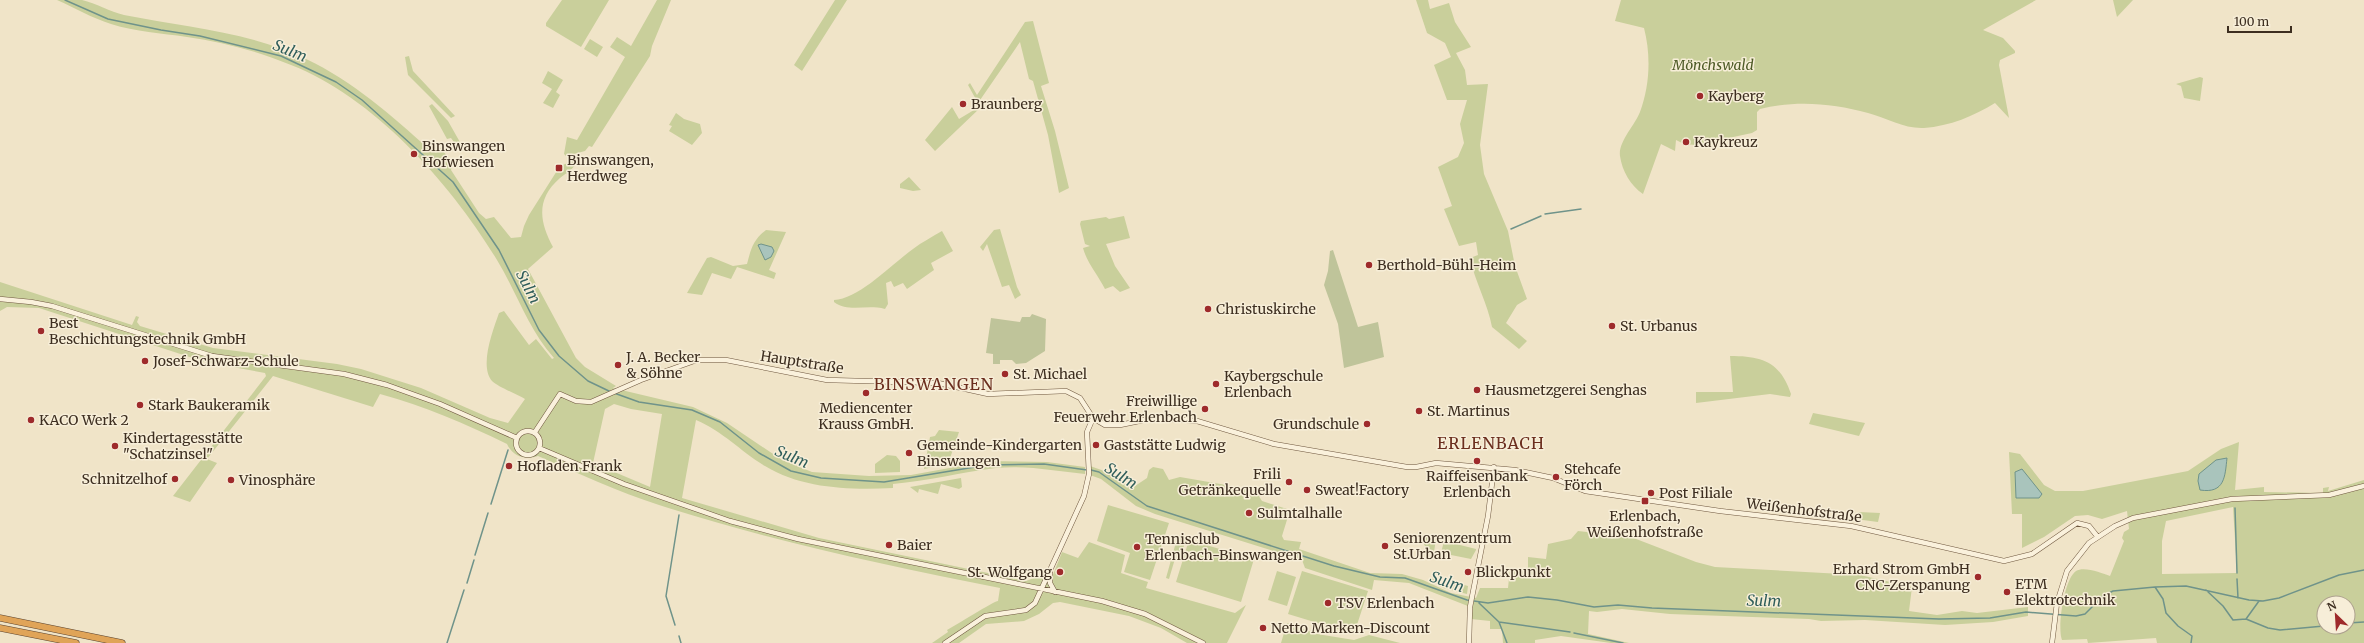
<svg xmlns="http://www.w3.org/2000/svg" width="2364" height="643" font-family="Merriweather,serif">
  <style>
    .green { fill: #c9cf9b; fill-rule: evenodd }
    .cemetery { fill: #bfc49a }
    .water { fill: #a9c4bc; stroke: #6f938a }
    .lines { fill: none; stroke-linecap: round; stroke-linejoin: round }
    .stream { stroke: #6f938a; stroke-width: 1.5 }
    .secondary-casing { stroke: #6f573f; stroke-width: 5.5 }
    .highway-casing { stroke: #5b4430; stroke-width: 7 }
    .secondary { stroke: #faf1dc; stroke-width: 4.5 }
    .highway { stroke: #e0a458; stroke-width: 6 }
    .poi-dot { fill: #9e2a2b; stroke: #f7eed8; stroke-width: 1.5 }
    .labels { text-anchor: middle; stroke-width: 3; stroke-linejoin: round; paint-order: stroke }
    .park-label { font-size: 14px; font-style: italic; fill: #4d5a26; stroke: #f7eed8 }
    .poi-label { font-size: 14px; fill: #3d2e20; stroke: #f7eed8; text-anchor: start }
    .street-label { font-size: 14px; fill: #3d2e20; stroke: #f7eed8 }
    .water-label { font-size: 15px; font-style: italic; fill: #2f5d5a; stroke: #f7eed8 }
    .quarter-label { font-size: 16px; letter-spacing: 1px; fill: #6b2e1e; stroke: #f7eed8 }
  </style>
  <rect width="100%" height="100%" fill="#f0e4c8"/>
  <!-- green -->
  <path class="green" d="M57 0C65 0 74 0 82 0 96 3 110 12 124 15 185 27 250 32 306 59 353 81 392 116 430 150L438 145 453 163 451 170 479 213 486 219 494 217 511 238 521 237 524 226 529 215 560 166 573 161 576 163C573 170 566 173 560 178 536 199 539 221 553 247L528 269 576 358 585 367 616 386 613 388 693 407 727 423 782 460 812 472 869 476 911 475 988 461 1047 462 1085 467V474C1056 471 1026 465 996 468 962 472 928 481 893 484V488C850 490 803 489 765 466 740 451 724 432 696 420L682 498 819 538 1026 581 1037 577 1051 580 1062 552 1078 558 1089 542 1125 555 1121 573 1148 582 1146 588 1235 613 1246 605 1227 643H1187L1161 628 1129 616 1060 602 1053 603 1039 614 1024 621 986 624 959 643H932L948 632 947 630C955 626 994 601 998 601L1000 588C885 565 771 541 659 505 618 492 578 473 538 456 526 460 513 457 507 444 466 424 424 406 380 394L373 407 273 376 207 459 217 463 190 502 173 496 266 376 265 373 205 362 39 308 7 307 0 311V282L132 325 136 316 139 317 137 322 140 326 213 348 337 364 361 369 421 388 490 418 508 423 525 399C517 394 498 387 492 381 479 366 493 330 499 313L504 311 529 345 536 339 552 359 554 358C528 329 517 293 497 260 452 185 374 97 291 65 258 51 222 42 187 37 161 33 136 32 111 24 92 18 75 8 57 0ZM614 404 631 409 662 414 650 487 593 463 605 409Z
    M562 0H609L581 47 546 26V23Z
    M657 0H671L652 46 650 56 592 147 589 146 585 151 566 156 564 154 567 137 577 140 625 57 610 47 617 37 631 46Z
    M835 0H847L802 71 794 65Z
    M1416 0H1428L1430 9 1449 3 1455 22 1471 47 1456 53 1465 70 1467 85 1488 84 1480 145 1484 174 1508 231 1515 266 1527 299 1517 305 1506 323 1527 341 1519 349 1492 327C1488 304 1475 282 1470 258L1478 255 1476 242 1459 246 1444 209 1452 206 1438 167 1458 157 1464 143 1460 124 1467 100H1447L1434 65 1451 57 1445 43 1427 33Z
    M1621 0H2036L1983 30 2003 38 2015 51V53L2000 60 1999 65 2009 118 1995 103C1974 116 1950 126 1924 128 1905 129 1886 118 1868 113 1833 103 1795 100 1760 109L1757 112V130L1752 133 1696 145 1684 144 1676 140 1675 151 1661 144 1643 194C1631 186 1622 171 1620 156 1618 142 1635 125 1640 112 1650 85 1651 55 1644 28L1615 21Z
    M2113 0H2133L2117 17Z
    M1033 21 1049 83 1041 86 1055 131 1069 188 1059 193 1048 135 1033 81 1029 79 1020 42 978 103 968 85 970 83 977 95 1025 22Z
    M590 39 603 47 597 57 584 49Z
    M409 56 413 71 455 116 451 118 408 75 405 57Z
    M548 71 563 80 556 92 560 95 553 108 543 103 552 89 542 83Z
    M2200 77 2203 78 2200 101 2184 98 2181 86 2176 84Z
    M432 104 448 121 465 151 459 149 451 138 447 139 429 106Z
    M952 107 959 119 979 107 980 108 935 151 925 140Z
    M676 113 684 119 700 124 702 133 692 145 669 131 672 126 669 125Z
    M909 177 921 190 913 191 900 188V184Z
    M1124 216 1130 238 1106 244 1115 266 1130 288 1120 292 1113 286 1105 289C1098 275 1087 263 1083 248L1090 246 1085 244 1080 224 1081 221 1106 217 1109 219Z
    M1000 229 1017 287 1021 295 1015 299 1009 285 1002 287 987 244 983 251 980 247 994 230Z
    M766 230 786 232 769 270 776 273 774 279 737 267 731 279 712 273 702 295 687 293 707 258 711 257 733 266 747 264C751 249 753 240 766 230Z
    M942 231 953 251 931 263 934 270 907 289 903 283 894 287 891 281 886 283 888 304 885 309C866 304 849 313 834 302V300C859 299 892 264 913 249 922 242 932 237 942 231Z
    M1730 356C1763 356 1780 362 1791 394L1790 397 1770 394 1696 403V392H1733Z
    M1813 413 1865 423 1859 436 1809 424Z
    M939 430 959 432 948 464 924 469 930 437 935 436Z
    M2239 442 2235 490 2264 487V492L2323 493V488L2329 487 2328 491 2364 480V643H2157L2156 638 2088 643 2087 639 2062 640C2057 628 2064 579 2076 571 2084 566 2102 573 2110 576L2124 541 2122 538 2124 532 2129 529 2127 511 2102 519 2088 515 2075 516 2044 537 2022 548V514H2012L2009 452 2020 454 2044 485 2055 491H2083L2188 471 2221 449ZM2233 507 2237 573 2162 574V541L2166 521ZM2324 603H2348V627H2324Z
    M887 455 896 456 900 461V472L875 473V464Z
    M1090 466 1110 473 1132 488 1147 478 1149 470 1153 467 1163 469 1169 480 1180 477 1255 490 1262 501 1290 510 1282 536 1284 540 1301 542 1299 549 1370 573 1402 574 1423 580 1451 593 1476 598 1480 588H1508L1510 569H1528V557L1546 559 1548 544 1571 539 1578 531 1631 537 1696 562 1715 567 1860 575 1912 587 1909 611 1937 615 1962 611 1977 613 2028 607V616L1993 622 1945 625 1865 620 1821 621 1809 619 1670 614 1622 609 1597 612 1589 611 1588 634 1629 643H1611L1561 636 1535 640V643H1503L1502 629H1490V621L1471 619 1473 608 1409 583 1374 580 1372 590 1305 568 1302 560 1155 514 1136 506 1101 479 1090 475Z
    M961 478 962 487 959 489 941 484 938 494 919 489 918 493 910 487Z
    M1108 505 1169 523 1150 580 1124 572 1130 553 1097 541Z
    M1859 512 1880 513 1878 522 1855 519Z
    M1178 535 1186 538 1182 553 1177 552 1169 579 1166 578Z
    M1419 535 1436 539 1434 552 1425 546Z
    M1189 540 1254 559 1241 602 1176 582Z
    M1444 541 1476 549V550L1471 559 1441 553Z
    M1277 571 1296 577 1287 606 1268 600Z
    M1302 571 1368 591 1354 634 1288 614Z
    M1432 577 1449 585 1450 581 1468 586 1467 594 1443 588 1431 581Z
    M1287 623 1317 634 1354 640 1369 635 1400 643H1281Z"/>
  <!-- cemetery -->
  <path class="cemetery" d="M1333 250 1358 327 1378 322 1384 357 1344 368 1338 324 1324 285 1328 271 1330 251Z
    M1032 314 1046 319 1045 351 1026 363 1016 364 1012 360H1000V364H993V354L986 353 991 318 1020 322 1022 317H1030Z"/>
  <!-- water -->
  <path class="water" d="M761 244 772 247 774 251 771 257 765 260 758 245Z
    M2227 458C2225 476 2225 494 2200 490L2198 481 2199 474 2216 460Z
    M2022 469 2042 494 2039 498H2016L2015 472Z"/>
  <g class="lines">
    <!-- stream -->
    <path class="stream" d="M65 0 108 19 161 30 200 36 281 56 336 82 362 100 453 182 499 250 539 330 559 356 588 381 611 392
      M1545 214 1581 209
      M1511 229 1541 216
      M614 393 639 402 692 410 720 422 759 453 791 471 821 478 884 482 987 465 1044 464 1087 470
      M1091 470 1099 472 1147 506 1334 566 1380 577 1405 578 1467 600 1488 603 1528 597 1557 600 1594 607 1618 605 1652 608 1939 619 1990 618 2026 612 2076 616 2085 614 2103 596 2113 591 2155 587 2163 599 2166 613 2178 626 2192 636 2191 643
      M491 504 508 450
      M2235 508 2237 573
      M475 555 488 513
      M2237 579 2238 598
      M467 583 474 560
      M2155 587 2186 586 2249 600 2263 601 2279 598 2339 575 2364 570
      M2206 590 2223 606 2233 620 2246 619 2268 628 2280 630 2324 626
      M1479 603 1499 622 1507 643
      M2246 619 2259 601
      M1499 622 1570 632
      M2348 623 2364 622
      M675 625 666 596 679 515
      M1574 633 1623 643
      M679 636 681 643
      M447 643 464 590"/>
    <!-- secondary casing -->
    <g class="secondary-casing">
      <path id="secondary" d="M0 299 31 302 52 306 212 356 344 374 387 385 440 404 517 438
        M516 443a12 12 0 1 1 24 0a12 12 0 1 1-24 0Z
        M535 432 560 394 576 401 591 402 641 380 697 360H726L827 380 938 383 988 394 1066 391 1080 398 1093 418 1105 425H1120L1154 418 1197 421 1274 444 1407 467H1416L1436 463 1515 470 1553 478 1585 491 1720 511 1851 526 2004 561 2032 554 2077 523 2089 526 2097 536
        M539 448 624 484 730 521 798 539 1102 601 1145 614 1203 643
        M1050 573V583L1055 592
        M945 643 985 616 1026 610 1035 603 1084 496 1089 474 1087 432 1093 418
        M1469 643 1470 607 1488 516 1494 467
        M2052 643 2057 603 2067 571 2089 543 2115 526 2133 518 2232 499 2329 495 2364 486"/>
    </g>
    <!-- highway casing -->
    <g class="highway-casing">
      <path id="highway" d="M0 618 122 643
        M0 628 76 643"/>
    </g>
    <!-- secondary -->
    <use href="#secondary" class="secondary"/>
    <!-- highway -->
    <use href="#highway" class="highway"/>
  </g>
  <!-- markers -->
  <g class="poi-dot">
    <circle cx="1700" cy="96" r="4"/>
    <circle cx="963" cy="104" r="4"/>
    <circle cx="1686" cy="142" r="4"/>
    <circle cx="414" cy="154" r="4"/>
    <rect x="555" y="164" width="8" height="8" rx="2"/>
    <circle cx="1369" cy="265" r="4"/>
    <circle cx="1208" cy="309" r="4"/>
    <circle cx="1612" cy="326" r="4"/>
    <circle cx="41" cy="331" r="4"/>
    <circle cx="145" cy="361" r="4"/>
    <circle cx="618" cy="365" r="4"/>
    <circle cx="1005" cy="374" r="4"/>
    <circle cx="1216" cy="384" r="4"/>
    <circle cx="1477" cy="390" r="4"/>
    <circle cx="866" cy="393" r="4"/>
    <circle cx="140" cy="405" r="4"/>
    <circle cx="1205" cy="409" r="4"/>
    <circle cx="1419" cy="411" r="4"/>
    <circle cx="31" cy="420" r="4"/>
    <circle cx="1367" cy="424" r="4"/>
    <circle cx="1096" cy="445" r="4"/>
    <circle cx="115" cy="446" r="4"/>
    <circle cx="909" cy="453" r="4"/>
    <circle cx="1477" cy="461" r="4"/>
    <circle cx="509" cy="466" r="4"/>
    <circle cx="1556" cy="477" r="4"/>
    <circle cx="175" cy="479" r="4"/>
    <circle cx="231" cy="480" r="4"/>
    <circle cx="1289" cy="482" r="4"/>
    <circle cx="1307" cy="490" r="4"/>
    <circle cx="1651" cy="493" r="4"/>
    <rect x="1641" y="497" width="8" height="8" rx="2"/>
    <circle cx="1249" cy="513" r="4"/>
    <circle cx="889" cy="545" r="4"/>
    <circle cx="1385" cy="546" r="4"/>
    <circle cx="1137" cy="547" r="4"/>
    <circle cx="1060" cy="572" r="4"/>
    <circle cx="1468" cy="572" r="4"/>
    <circle cx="1978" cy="577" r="4"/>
    <circle cx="2007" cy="592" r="4"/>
    <circle cx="1328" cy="603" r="4"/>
    <circle cx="1263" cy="628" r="4"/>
  </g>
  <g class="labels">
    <!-- park labels -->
    <g class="park-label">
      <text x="1713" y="70">Mönchswald</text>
    </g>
    <!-- poi labels -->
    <g class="poi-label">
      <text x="1708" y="101">Kayberg</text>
      <text x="971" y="109">Braunberg</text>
      <text x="1694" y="147">Kaykreuz</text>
      <text x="422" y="151">Binswangen<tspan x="422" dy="16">Hofwiesen</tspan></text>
      <text x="567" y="165">Binswangen,<tspan x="567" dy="16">Herdweg</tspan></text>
      <text x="1377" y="270">Berthold-Bühl-Heim</text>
      <text x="1216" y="314">Christuskirche</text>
      <text x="49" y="328">Best<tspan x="49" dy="16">Beschichtungstechnik GmbH</tspan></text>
      <text x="1620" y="331">St. Urbanus</text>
      <text x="626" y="362">J. A. Becker<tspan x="626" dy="16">&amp; Söhne</tspan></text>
      <text x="153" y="366">Josef-Schwarz-Schule</text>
      <text x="1013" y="379">St. Michael</text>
      <text x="1224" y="381">Kaybergschule<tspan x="1224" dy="16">Erlenbach</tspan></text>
      <text x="1485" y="395">Hausmetzgerei Senghas</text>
      <text x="1197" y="406" text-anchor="end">Freiwillige<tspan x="1197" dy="16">Feuerwehr Erlenbach</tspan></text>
      <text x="148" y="410">Stark Baukeramik</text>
      <text x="866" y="413" text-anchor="middle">Mediencenter<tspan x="866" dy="16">Krauss GmbH.</tspan></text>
      <text x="1427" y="416">St. Martinus</text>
      <text x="39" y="425">KACO Werk 2</text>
      <text x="1359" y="429" text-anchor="end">Grundschule</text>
      <text x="123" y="443">Kindertagesstätte<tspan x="123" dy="16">"Schatzinsel"</tspan></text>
      <text x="917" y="450">Gemeinde-Kindergarten<tspan x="917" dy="16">Binswangen</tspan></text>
      <text x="1104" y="450">Gaststätte Ludwig</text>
      <text x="517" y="471">Hofladen Frank</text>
      <text x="1564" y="474">Stehcafe<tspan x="1564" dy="16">Förch</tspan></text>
      <text x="1281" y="479" text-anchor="end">Frili<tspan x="1281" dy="16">Getränkequelle</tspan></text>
      <text x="1477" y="481" text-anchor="middle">Raiffeisenbank<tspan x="1477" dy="16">Erlenbach</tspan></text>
      <text x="167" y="484" text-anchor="end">Schnitzelhof</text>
      <text x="239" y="485">Vinosphäre</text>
      <text x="1315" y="495">Sweat!Factory</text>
      <text x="1659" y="498">Post Filiale</text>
      <text x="1257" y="518">Sulmtalhalle</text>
      <text x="1645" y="521" text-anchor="middle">Erlenbach,<tspan x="1645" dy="16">Weißenhofstraße</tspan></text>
      <text x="1393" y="543">Seniorenzentrum<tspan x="1393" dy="16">St.Urban</tspan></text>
      <text x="1145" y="544">Tennisclub<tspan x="1145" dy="16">Erlenbach-Binswangen</tspan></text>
      <text x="897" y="550">Baier</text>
      <text x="1970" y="574" text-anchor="end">Erhard Strom GmbH<tspan x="1970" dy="16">CNC-Zerspanung</tspan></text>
      <text x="1052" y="577" text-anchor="end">St. Wolfgang</text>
      <text x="1476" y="577">Blickpunkt</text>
      <text x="2015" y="589">ETM<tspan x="2015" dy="16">Elektrotechnik</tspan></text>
      <text x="1336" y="608">TSV Erlenbach</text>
      <text x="1271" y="633">Netto Marken-Discount</text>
    </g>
    <!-- street labels -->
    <g class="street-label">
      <text transform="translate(802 362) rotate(9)" y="5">Hauptstraße</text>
      <text transform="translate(1804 510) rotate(7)" y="5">Weißenhofstraße</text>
    </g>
    <!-- water labels -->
    <g class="water-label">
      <text transform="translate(290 51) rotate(22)" y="5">Sulm</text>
      <text transform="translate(528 287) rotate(63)" y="5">Sulm</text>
      <text transform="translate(792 457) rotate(23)" y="5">Sulm</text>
      <text transform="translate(1121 476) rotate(33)" y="5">Sulm</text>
      <text transform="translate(1447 582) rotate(19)" y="5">Sulm</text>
      <text transform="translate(1764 601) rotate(2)" y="5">Sulm</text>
    </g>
    <!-- quarter labels -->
    <g class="quarter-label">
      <text x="934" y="390">BINSWANGEN</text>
      <text x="1491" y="449">ERLENBACH</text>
    </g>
  </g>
  <!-- north arrow -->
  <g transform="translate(2336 615) rotate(335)"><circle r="19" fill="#f7eed8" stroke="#ada18e"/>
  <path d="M0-3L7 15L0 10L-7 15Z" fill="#9e2a2b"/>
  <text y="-6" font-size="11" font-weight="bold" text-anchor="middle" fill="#3d2e20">N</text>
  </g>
  <!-- scale -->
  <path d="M2228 26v6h63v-6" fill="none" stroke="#3d2e20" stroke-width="2"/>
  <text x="2234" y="26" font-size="12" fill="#3d2e20" stroke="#f7eed8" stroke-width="3" paint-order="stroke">100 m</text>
</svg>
